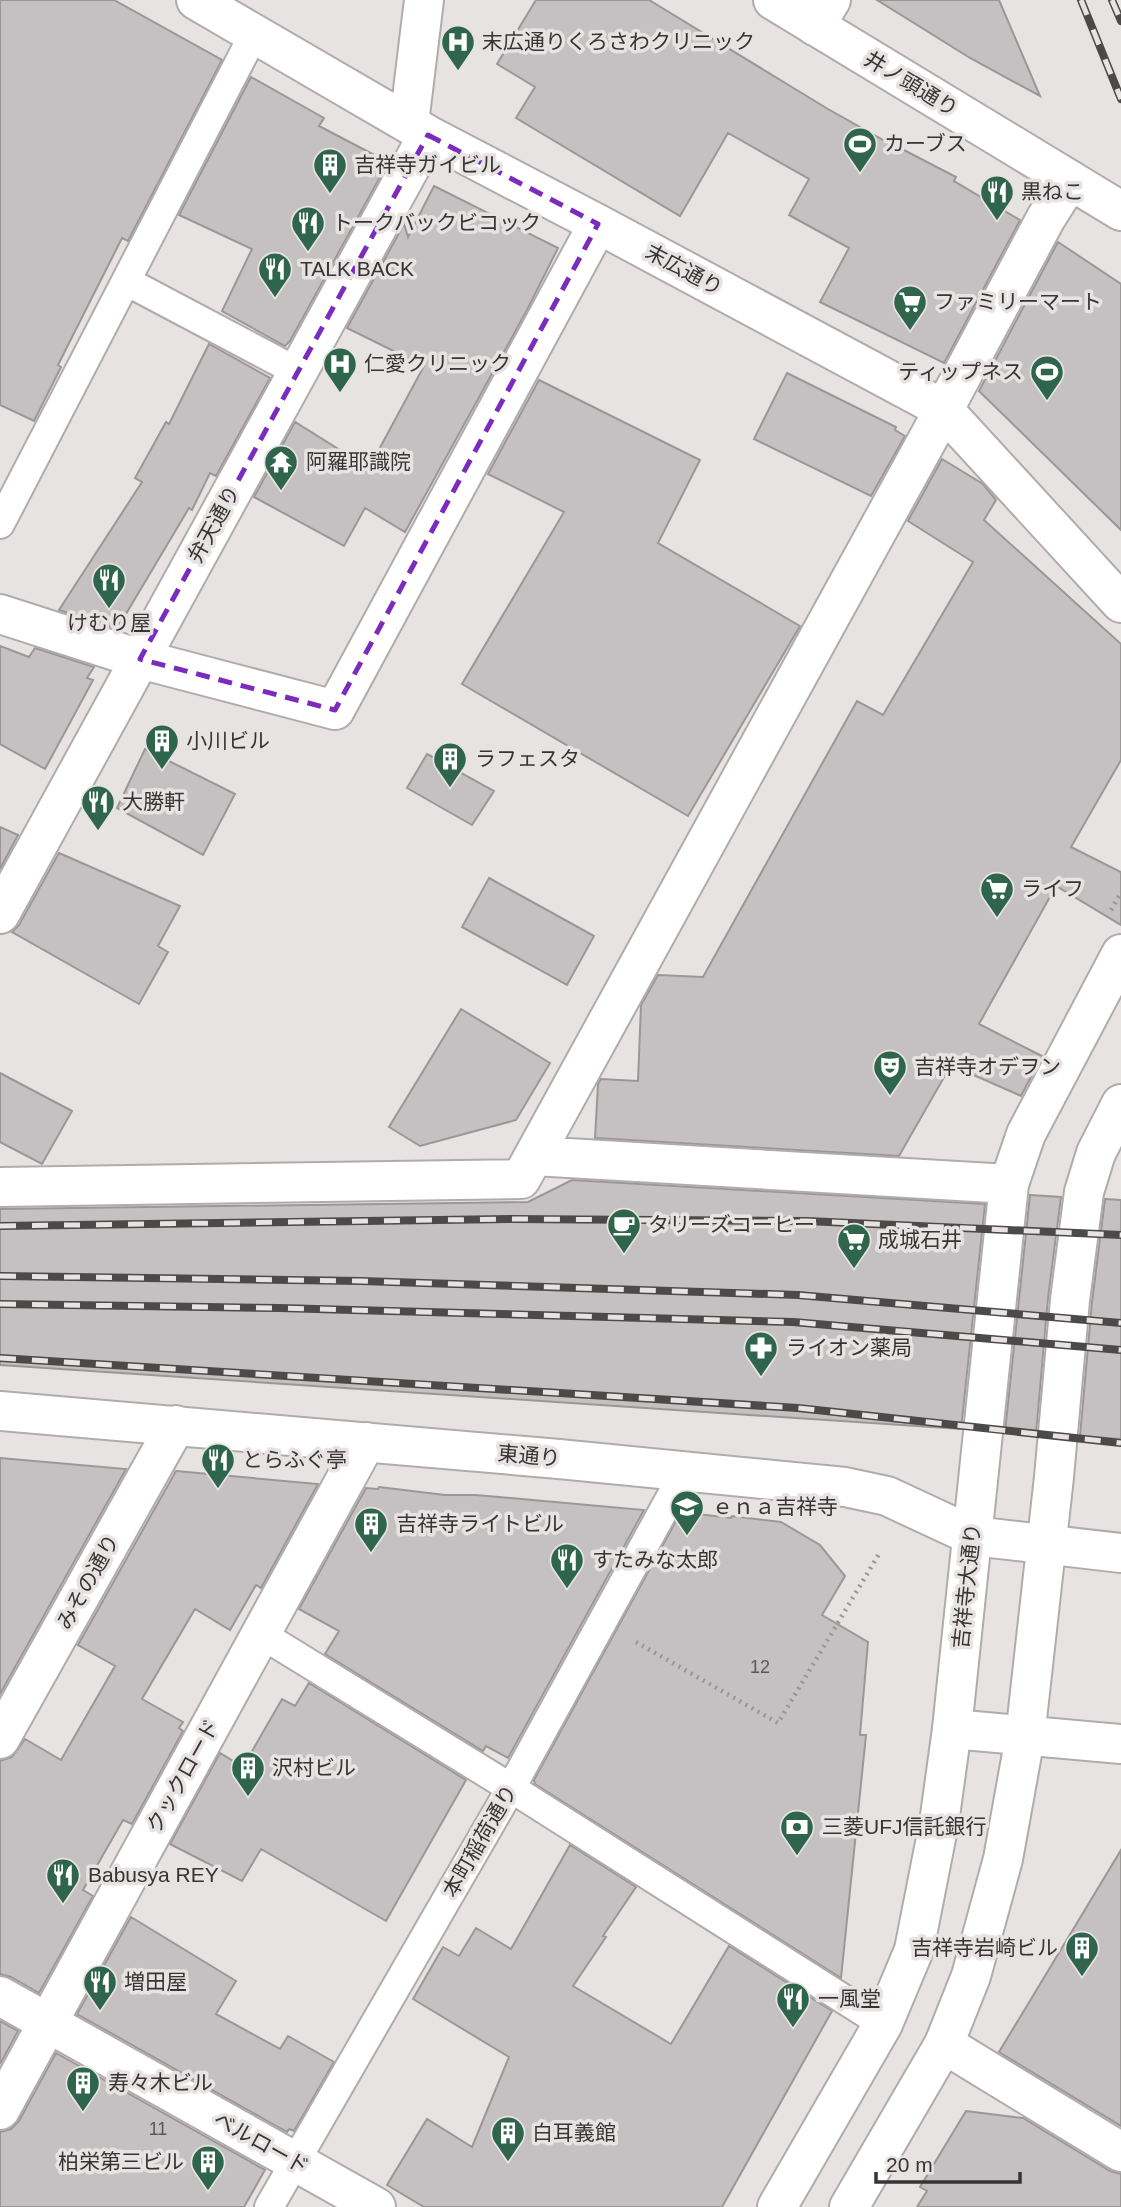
<svg xmlns="http://www.w3.org/2000/svg" width="1121" height="2207" font-family="Helvetica,'Noto Sans JP',sans-serif">
  <style>
    .building { fill: #c5c0c1; stroke: #9c9797; stroke-width: 2 }
    .lines { fill: none; stroke-linecap: round; stroke-linejoin: round }
    .service-casing { stroke: #b1acac; stroke-width: 32 }
    .minor-casing { stroke: #b1acac; stroke-width: 42 }
    .tertiary-casing { stroke: #b1acac; stroke-width: 42 }
    .primary-casing { stroke: #b1acac; stroke-width: 42 }
    .path { stroke: #9a9696; stroke-width: 4.5; stroke-dasharray: 2 5; stroke-linecap: butt }
    .service { stroke: #fff; stroke-width: 28 }
    .minor { stroke: #fff; stroke-width: 38 }
    .tertiary { stroke: #fff; stroke-width: 38 }
    .primary { stroke: #fff; stroke-width: 38 }
    .rail-casing { stroke: #4c4949; stroke-width: 8 }
    .rail { stroke: #e8e3e3; stroke-width: 5; stroke-dasharray: 16; stroke-linecap: butt }
    .marked { fill: none; stroke: #7b2cbf; stroke-width: 5; stroke-dasharray: 14 9; stroke-linejoin: round }
    .labels { text-anchor: middle; stroke-width: 7; stroke-linejoin: round; paint-order: stroke }
    .number-label { font-size: 18px; fill: #5a5757 }
    .poi-label { font-size: 21px; fill: #363434; stroke: #e8e3e3; text-anchor: start }
    .street-label { font-size: 21px; fill: #363434; stroke: #e8e3e3 }
  </style>
  <rect width="100%" height="100%" fill="#e8e3e3"/>
  <!-- building -->
  <path class="building" d="M0 0H114L222 60 128 241 122 238 58 365 61 367 34 421 0 405Z
    M536 0H649L828 109 901 150 902 149 956 177 954 181 1020 220 944 363 820 302 849 248 789 215 809 179 728 133 680 216 516 118 535 87 497 64Z
    M877 0H999L1040 96 970 58Z
    M251 77 324 118 319 126 384 160 386 166 290 341 285 346 222 311 252 249 179 215Z
    M434 186 558 248 527 310 405 532 365 508 344 546 254 497 295 422 369 468 424 366 347 328 404 224 408 237Z
    M1058 242 1121 284V530L979 391Z
    M209 344 270 378 216 476 210 473 192 510 189 508 117 629 59 610 142 482 135 478 166 422 169 424Z
    M787 373 896 427 895 430 905 436 871 496 754 439Z
    M539 380 700 460 658 543 800 626 688 816 462 684 564 512 488 474Z
    M942 459 983 484 996 500 984 520 1121 644V760L1071 847 1121 872V925L1056 886 979 1024 1042 1056 1021 1096 951 1065 899 1156 595 1138 598 1084 601 1079 638 1081 641 1005 658 975 703 977 857 701 883 715 973 562 908 521Z
    M0 646 29 657 35 648 94 667 87 678 93 680 45 769 0 744Z
    M145 749 235 794 203 855 117 808Z
    M427 754 494 791 472 825 407 788Z
    M0 827 18 835 0 869Z
    M59 853 180 906 158 946 168 952 139 1004 12 932 19 925Z
    M489 878 594 936 567 985 462 927Z
    M461 1009 550 1063 516 1120 420 1146 389 1127Z
    M0 1073 72 1111 42 1164 0 1142Z
    M572 1180 985 1204 961 1429 0 1365V1209L528 1202Z
    M1030 1195 1061 1197 1048 1298 1036 1434 1005 1432Z
    M1105 1199 1121 1200V1439L1080 1436 1092 1302Z
    M0 1458 126 1469 0 1694Z
    M176 1471 318 1484 261 1588 256 1585 230 1630 195 1609 142 1699 183 1722 179 1728 183 1731 132 1824 123 1820 83 1890 93 1896 39 1993 11 1977 0 1974V1761L12 1757 25 1739 61 1760 115 1666 78 1645Z
    M379 1487 445 1495H476L644 1510 508 1758 486 1746 483 1751 325 1654 339 1631 299 1609 366 1488 378 1489Z
    M681 1512 731 1518 732 1516 781 1522 820 1545 845 1576 822 1615 868 1642 860 1735H866L841 1978 535 1784 534 1780Z
    M309 1683 466 1780 386 1921 261 1849 242 1881 170 1844 220 1753 243 1767 282 1699 295 1706Z
    M570 1845 636 1887 603 1936 606 1937 573 1986 671 2044 729 1946 832 2011 722 2207H424L387 2185 427 2119 472 2147 509 2057 413 1999 443 1947 459 1956 476 1928 511 1949Z
    M1121 1850V2126L999 2052Z
    M131 1917 236 1981 216 2014 280 2049 288 2036 334 2062 294 2131 289 2129 287 2132 77 2014Z
    M0 2021 18 2031 0 2064Z
    M56 2053 265 2170 244 2207H0V2132L11 2129 19 2121Z
    M966 2111 1023 2118 1110 2171 1121 2174V2207H917L927 2191 920 2187Z"/>
  <g class="lines">
    <!-- service casing -->
    <g class="service-casing">
      <path id="service" d="M126 281 298 372
        M0 524 254 34
        M261 1634 511 1788 883 2024
        M269 2207 511 1788 684 1473"/>
    </g>
    <!-- minor casing -->
    <g class="minor-casing">
      <path id="minor" d="M196 0 428 135 598 224 943 409 1121 603
        M815 26 831 0
        M409 123 424 0
        M0 614 140 659 335 710 598 224
        M0 914 428 135
        M534 1156 1009 1184
        M0 1187 521 1179 935 426 1046 218 1070 180
        M0 1411 559 1459 845 1487 887 1496 973 1536 1121 1553
        M952 1729 1121 1744
        M0 1739 176 1425
        M0 1996 376 2207
        M944 2044 1121 2152
        M0 2110 366 1442"/>
    </g>
    <!-- tertiary casing -->
    <g class="tertiary-casing">
      <path id="tertiary" d="M777 2207 883 2024 914 1950 939 1823 952 1729 1009 1184 1026 1134 1121 954
        M849 2207 944 2044 971 1976 1003 1859 1025 1737 1054 1477 1070 1300 1084 1192 1096 1153 1121 1104"/>
    </g>
    <!-- primary casing -->
    <g class="primary-casing">
      <path id="primary" d="M773 0 1121 211"/>
    </g>
    <!-- path -->
    <path class="path" d="M1111 910 1121 893
      M636 1642 778 1723 879 1554"/>
    <!-- service -->
    <use href="#service" class="service"/>
    <!-- minor -->
    <use href="#minor" class="minor"/>
    <!-- tertiary -->
    <use href="#tertiary" class="tertiary"/>
    <!-- primary -->
    <use href="#primary" class="primary"/>
    <!-- rail casing -->
    <g class="rail-casing">
      <path id="rail" d="M1081 0 1121 99
        M1112 0 1121 21
        M0 1226 510 1219 807 1221 1121 1235
        M0 1276 361 1281 798 1295 1121 1323
        M0 1304 279 1308 793 1322 1121 1350
        M0 1358 798 1408 1121 1443"/>
    </g>
    <!-- rail -->
    <use href="#rail" class="rail"/>
  </g>
  <!-- marked area -->
  <path class="marked" d="M428 135 598 224 335 710 140 659Z"/>
  <!-- icons -->
  <defs>
    <g id="hospital-pin" transform="scale(1.75)"><path d="M0 17L-7.5 6A9.5 9.5 0 1 1 7.5 6Z" fill="#2e654c" stroke="#e8e3e3"/><path d="M-5-5h3v3.5h4V-5h3V5h-3V1.5h-4V5h-3Z" fill="#fff"/></g>
    <g id="stadium-pin" transform="scale(1.75)"><path d="M0 17L-7.5 6A9.5 9.5 0 1 1 7.5 6Z" fill="#2e654c" stroke="#e8e3e3"/><path d="M0-5a6.5 5 0 1 0 0 10a6.5 5 0 1 0 0-10ZM-3.5-1.8h7v3.6h-7Z" fill="#fff"/></g>
    <g id="building-pin" transform="scale(1.75)"><path d="M0 17L-7.5 6A9.5 9.5 0 1 1 7.5 6Z" fill="#2e654c" stroke="#e8e3e3"/><path d="M-4-6H4V6H1V3H-1V6H-4ZM-2.5-4.3h1.7v1.8h-1.7ZM.8-4.3h1.7v1.8H.8ZM-2.5-1h1.7V.8h-1.7ZM.8-1h1.7V.8H.8Z" fill="#fff"/></g>
    <g id="restaurant-pin" transform="scale(1.75)"><path d="M0 17L-7.5 6A9.5 9.5 0 1 1 7.5 6Z" fill="#2e654c" stroke="#e8e3e3"/><path d="M-5-6h1v4h1v-4h1v4h1v-4h1v5L-1.5 .5V6h-2V.5L-5-1ZM5-6V6H3V1.5H1.5Q1.5-4 5-6Z" fill="#fff"/></g>
    <g id="supermarket-pin" transform="scale(1.75)"><path d="M0 17L-7.5 6A9.5 9.5 0 1 1 7.5 6Z" fill="#2e654c" stroke="#e8e3e3"/><path d="M-6-5.5h2.5l.6 2H6L4.5 2H-2.5L-4.4-4H-6ZM-1.5 3.2a1.3 1.3 0 1 0 .1 0ZM3 3.2a1.3 1.3 0 1 0 .1 0Z" fill="#fff"/></g>
    <g id="temple-pin" transform="scale(1.75)"><path d="M0 17L-7.5 6A9.5 9.5 0 1 1 7.5 6Z" fill="#2e654c" stroke="#e8e3e3"/><path d="M0-6L5-2H3V0L6.5 2.5H4V6H1.5V3h-3V6H-4V2.5H-6.5L-3 0V-2H-5Z" fill="#fff"/></g>
    <g id="theatre-pin" transform="scale(1.75)"><path d="M0 17L-7.5 6A9.5 9.5 0 1 1 7.5 6Z" fill="#2e654c" stroke="#e8e3e3"/><path d="M-5-5.5Q0-4 5-5.5V0Q5 5 0 6Q-5 5-5 0ZM-3.3-2.5H-1v1.5H-3.3ZM1-2.5H3.3v1.5H1ZM-2.8 1Q0 5.5 2.8 1Z" fill="#fff"/></g>
    <g id="cafe-pin" transform="scale(1.75)"><path d="M0 17L-7.5 6A9.5 9.5 0 1 1 7.5 6Z" fill="#2e654c" stroke="#e8e3e3"/><path d="M-5.5-4.5H6V0H3Q3 3.5 0 3.5H-2.5Q-5.5 3.5-5.5 0ZM3-3.2v2h1.7v-2ZM-6 4.5H4V6H-6Z" fill="#fff"/></g>
    <g id="pharmacy-pin" transform="scale(1.75)"><path d="M0 17L-7.5 6A9.5 9.5 0 1 1 7.5 6Z" fill="#2e654c" stroke="#e8e3e3"/><path d="M-2-6h4v4h4v4h-4v4h-4v-4h-4v-4h4Z" fill="#fff"/></g>
    <g id="school-pin" transform="scale(1.75)"><path d="M0 17L-7.5 6A9.5 9.5 0 1 1 7.5 6Z" fill="#2e654c" stroke="#e8e3e3"/><path d="M0-5L7-2L0 1L-7-2ZM-4 1L0 2.5L4 1V4Q0 6-4 4Z" fill="#fff"/></g>
    <g id="bank-pin" transform="scale(1.75)"><path d="M0 17L-7.5 6A9.5 9.5 0 1 1 7.5 6Z" fill="#2e654c" stroke="#e8e3e3"/><path d="M-6-4H6V4H-6ZM0-2.3a2.3 2.3 0 1 0 0 4.6a2.3 2.3 0 1 0 0-4.6Z" fill="#fff"/></g>
  </defs>
  <g fill-rule="evenodd">
    <use href="#hospital-pin" x="458" y="42"/>
    <use href="#stadium-pin" x="860" y="144"/>
    <use href="#building-pin" x="330" y="165"/>
    <use href="#restaurant-pin" x="997" y="192"/>
    <use href="#restaurant-pin" x="308" y="223"/>
    <use href="#restaurant-pin" x="275" y="269"/>
    <use href="#supermarket-pin" x="910" y="302"/>
    <use href="#hospital-pin" x="340" y="364"/>
    <use href="#stadium-pin" x="1047" y="372"/>
    <use href="#temple-pin" x="281" y="462"/>
    <use href="#restaurant-pin" x="109" y="580"/>
    <use href="#building-pin" x="162" y="741"/>
    <use href="#building-pin" x="450" y="759"/>
    <use href="#restaurant-pin" x="98" y="802"/>
    <use href="#supermarket-pin" x="997" y="889"/>
    <use href="#theatre-pin" x="890" y="1067"/>
    <use href="#cafe-pin" x="624" y="1225"/>
    <use href="#supermarket-pin" x="854" y="1240"/>
    <use href="#pharmacy-pin" x="761" y="1348"/>
    <use href="#restaurant-pin" x="218" y="1460"/>
    <use href="#school-pin" x="687" y="1507"/>
    <use href="#building-pin" x="371" y="1524"/>
    <use href="#restaurant-pin" x="567" y="1560"/>
    <use href="#building-pin" x="248" y="1768"/>
    <use href="#bank-pin" x="797" y="1827"/>
    <use href="#restaurant-pin" x="63" y="1875"/>
    <use href="#building-pin" x="1082" y="1948"/>
    <use href="#restaurant-pin" x="100" y="1982"/>
    <use href="#restaurant-pin" x="793" y="1999"/>
    <use href="#building-pin" x="83" y="2083"/>
    <use href="#building-pin" x="508" y="2133"/>
    <use href="#building-pin" x="208" y="2162"/>
  </g>
  <g class="labels">
    <!-- number labels -->
    <g class="number-label">
      <text x="760" y="1673">12</text>
      <text x="158" y="2135">11</text>
    </g>
    <!-- poi labels -->
    <g class="poi-label">
      <text x="482" y="49">末広通りくろさわクリニック</text>
      <text x="884" y="151">カーブス</text>
      <text x="354" y="172">吉祥寺ガイビル</text>
      <text x="1021" y="199">黒ねこ</text>
      <text x="332" y="230">トークバックビコック</text>
      <text x="300" y="276">TALK BACK</text>
      <text x="934" y="309">ファミリーマート</text>
      <text x="364" y="371">仁愛クリニック</text>
      <text x="1023" y="379" text-anchor="end">ティップネス</text>
      <text x="306" y="469">阿羅耶識院</text>
      <text x="109" y="630" text-anchor="middle">けむり屋</text>
      <text x="186" y="748">小川ビル</text>
      <text x="475" y="766">ラフェスタ</text>
      <text x="122" y="809">大勝軒</text>
      <text x="1021" y="896">ライフ</text>
      <text x="914" y="1074">吉祥寺オデヲン</text>
      <text x="648" y="1232">タリーズコーヒー</text>
      <text x="878" y="1247">成城石井</text>
      <text x="786" y="1355">ライオン薬局</text>
      <text x="242" y="1467">とらふぐ亭</text>
      <text x="712" y="1514">ｅｎａ吉祥寺</text>
      <text x="396" y="1531">吉祥寺ライトビル</text>
      <text x="592" y="1567">すたみな太郎</text>
      <text x="272" y="1775">沢村ビル</text>
      <text x="822" y="1834">三菱UFJ信託銀行</text>
      <text x="88" y="1882">Babusya REY</text>
      <text x="1058" y="1955" text-anchor="end">吉祥寺岩崎ビル</text>
      <text x="124" y="1989">増田屋</text>
      <text x="818" y="2006">一風堂</text>
      <text x="108" y="2090">寿々木ビル</text>
      <text x="532" y="2140">白耳義館</text>
      <text x="184" y="2169" text-anchor="end">柏栄第三ビル</text>
    </g>
    <!-- street labels -->
    <g class="street-label">
      <text transform="translate(911 84) rotate(31)" y="7">井ノ頭通り</text>
      <text transform="translate(684 270) rotate(28)" y="7">末広通り</text>
      <text transform="translate(214 524) rotate(-61)" y="7">弁天通り</text>
      <text transform="translate(529 1456) rotate(5)" y="7">東通り</text>
      <text transform="translate(88 1582) rotate(-61)" y="7">みその通り</text>
      <text transform="translate(967 1586) rotate(-84)" y="7">吉祥寺大通り</text>
      <text transform="translate(183 1776) rotate(-61)" y="7">クックロード</text>
      <text transform="translate(480 1841) rotate(-60)" y="7">本町稲荷通り</text>
      <text transform="translate(261 2143) rotate(29)" y="7">ベルロード</text>
    </g>
  </g>
  <!-- scale -->
  <path d="M876 2172v10h144v-10" fill="none" stroke="#363434" stroke-width="3.5"/>
  <text x="886" y="2172" font-size="21" fill="#363434" stroke="#e8e3e3" stroke-width="5" paint-order="stroke">20 m</text>
</svg>
